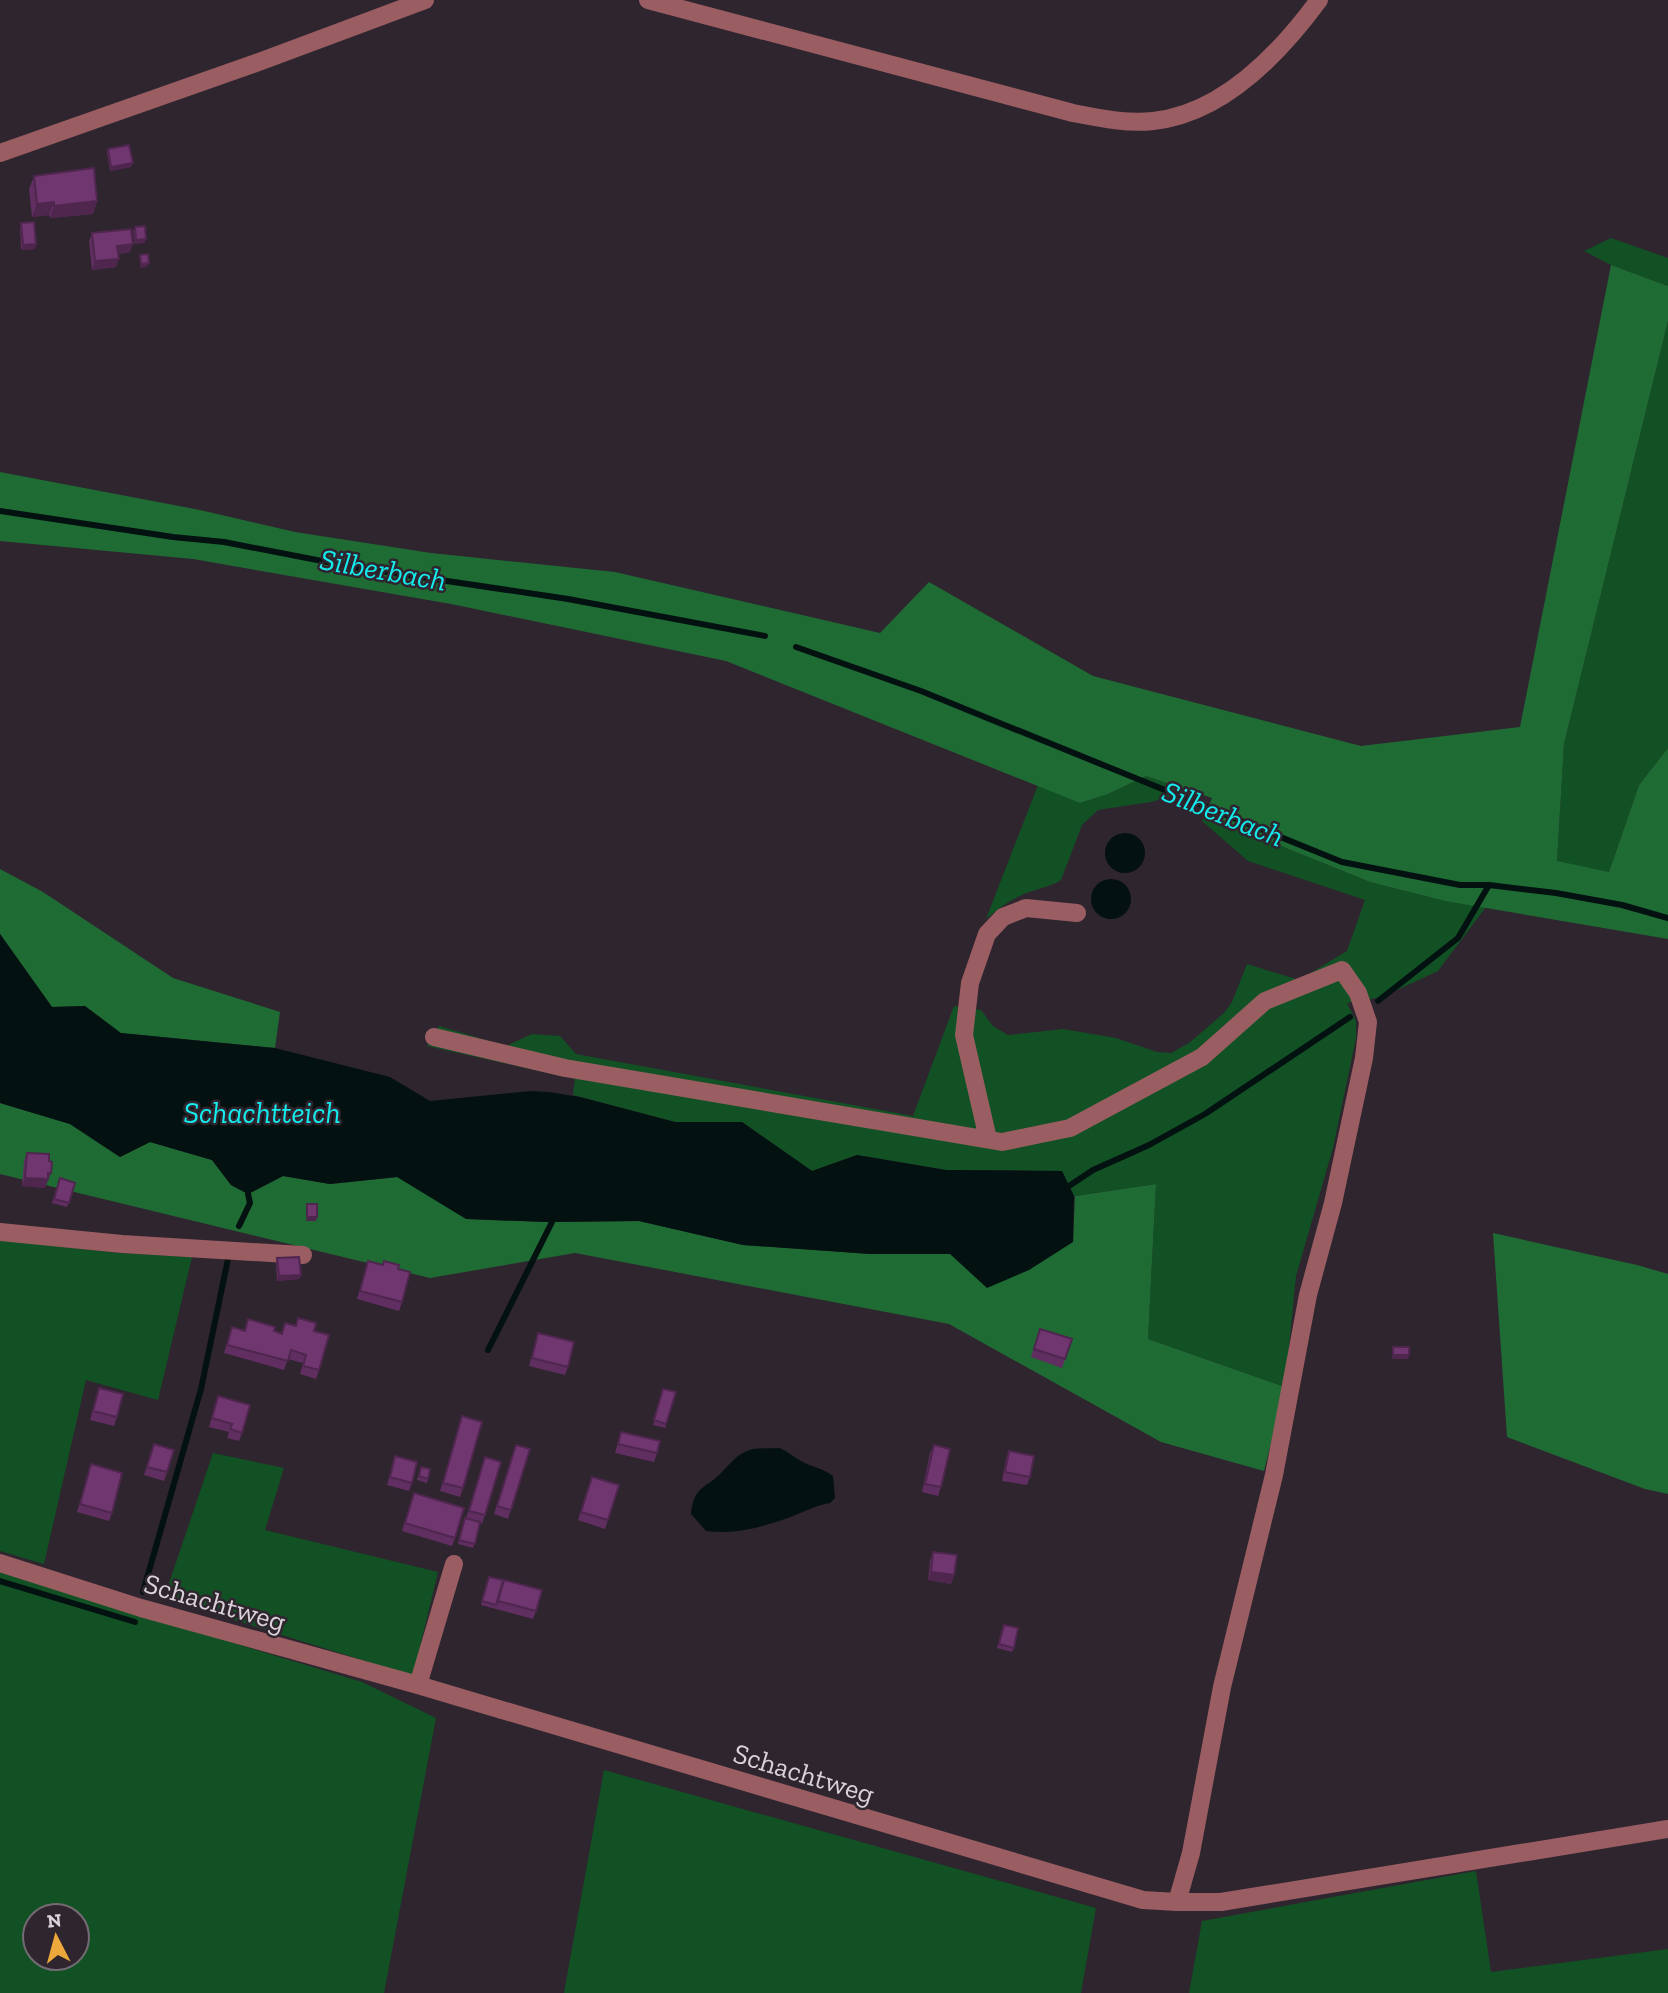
<svg xmlns="http://www.w3.org/2000/svg" width="1668" height="1993" font-family="'Zilla Slab',serif">
  <style>
    .green { fill: #115124; fill-rule: evenodd }
    .forest { fill: #1f6b34 }
    .water { fill: #031111 }
    .lines { fill: none; stroke-linecap: round; stroke-linejoin: round }
    .stream { stroke: #031111; stroke-width: 6 }
    .minor { stroke: #995d62; stroke-width: 18 }
    .wall { fill: #602e60 }
    .shaded-wall { fill: #4e264e }
    .building { fill: #703670; stroke: #4e264e; stroke-width: 2 }
    .labels { text-anchor: middle; stroke-width: 5; stroke-linejoin: round; paint-order: stroke }
    .street-label { font-size: 28px; fill: #d9d2d8; stroke: #2f252f }
    .water-label { font-size: 30px; font-style: italic; fill: #14ebec; stroke: #2f252f }
  </style>
  <rect width="100%" height="100%" fill="#2f252f"/>
  <!-- green -->
  <path class="green" d="M1611 238 1668 258V286L1611 265 1584 251Z
    M1668 321V748L1639 785 1609 872 1557 862 1564 744Z
    M1146 776 1190 790 1151 802 1098 810 1082 825 1061 880C1050 887 1036 889 1024 894 1010 900 998 909 986 919L1038 785 1080 803 1108 794Z
    M1205 815 1370 882 1445 901 1486 907 1438 971 1382 997 1347 1003 1356 1021V1038L1333 1148 1296 1276 1285 1387 1148 1339 1156 1184 1074 1196 1062 1171 946 1170 857 1155 812 1171 742 1122H675L573 1095 575 1079 427 1046 439 1026 506 1046 532 1034 560 1036 576 1054 913 1116 954 1006 981 1010 993 1026 1008 1035 1063 1029 1116 1038 1157 1052 1171 1053 1189 1043 1224 1013 1232 1002 1247 964 1299 980 1347 951 1365 900 1248 861 1202 821Z
    M0 1240 118 1253 192 1257 158 1400 86 1380 44 1564 0 1551Z
    M213 1453 284 1468 265 1530 438 1572 413 1676 164 1598Z
    M0 1572 362 1682 436 1718 384 1993H0ZM35 1916H77V1958H35Z
    M604 1770 1096 1908 1081 1993H564Z
    M1476 1871 1491 1972 1668 1949V1993H1189L1202 1921Z"/>
  <!-- forest -->
  <path class="forest" d="M1611 265 1668 286V321L1564 744 1557 861 1609 872 1639 785 1668 748V939L1445 901 1370 882 1205 815 1212 798 1146 776 1108 794 1080 803 726 661 451 604 193 559 0 541V472L200 510 295 532 431 553 615 572 880 633 929 582 1093 676 1361 746 1520 727Z
    M0 869 43 892 173 978 280 1012 275 1048 120 1033 85 1006 52 1007 0 934Z
    M0 1103 70 1124 120 1157 150 1142 212 1160 231 1185 248 1194 283 1176 330 1184 398 1177 467 1219 546 1222 639 1221 743 1245 870 1254H950L1073 1242 1075 1196 1156 1184 1148 1339 1285 1387 1264 1471 1161 1442 949 1324 575 1253 430 1278 0 1174Z
    M1493 1233 1637 1265 1668 1274V1494L1645 1489 1507 1437Z"/>
  <!-- water -->
  <path class="water" d="M1105 853a20 20 0 1 1 40 0a20 20 0 1 1-40 0Z
    M1091 899a20 20 0 1 1 40 0a20 20 0 1 1-40 0Z
    M0 934 52 1007 85 1006 121 1033 275 1048 390 1077 430 1101 531 1091 549 1092 580 1097 675 1122H742L812 1171 857 1155 946 1170 1062 1171 1074 1196 1073 1242 1029 1270 987 1288 950 1254H870L743 1245 639 1221 546 1222 466 1219 397 1177 330 1184 283 1176 248 1194 231 1185 212 1160 150 1142 120 1157 70 1124 0 1103Z
    M780 1448C788 1452 793 1456 801 1461 811 1467 823 1468 833 1476L835 1498 830 1503C816 1505 802 1513 788 1518 761 1527 735 1535 706 1531L691 1514C694 1485 706 1489 722 1472 730 1464 735 1456 747 1451 757 1447 770 1449 780 1448Z"/>
  <g class="lines">
    <!-- stream -->
    <path class="stream" d="M0 511 173 537 224 542 353 567 568 599 765 636
      M796 647 921 691 1342 862 1460 885H1489L1556 893 1622 905 1668 918
      M1378 1001 1458 938 1489 885
      M1069 1186 1093 1170 1149 1145 1205 1114 1350 1017
      M239 1226 250 1203 248 1194
      M488 1350 552 1222
      M0 1581 135 1622
      M143 1592 201 1389 228 1259"/>
    <!-- minor -->
    <path class="minor" d="M648 0 1073 113C1099 118 1127 124 1153 121 1223 114 1280 53 1319 0
      M0 153 256 63 425 0
      M434 1037 565 1068 1002 1142 1070 1128 1202 1057 1265 1001 1342 970 1358 993 1368 1022 1364 1058 1333 1203 1308 1295 1274 1475 1222 1687 1191 1853 1177 1902
      M988 1139 964 1035 970 983 987 934 1003 917 1026 908 1077 913
      M0 1232 122 1244 303 1255
      M0 1563 141 1608 418 1685 1143 1900 1177 1902H1221L1668 1829
      M418 1685 454 1564"/>
  </g>
  <!-- wall -->
  <path class="wall" d="M108 149 131 167 110 171 107 153Z
    M34 176 97 201 93 214 50 218 49 215 32 217 29 189Z
    M21 223 36 244 35 249 21 250 20 227Z
    M135 227 146 239 144 243 135 244 133 231Z
    M92 233 130 252 118 254 116 267 92 270 89 242Z
    M27 1153 48 1181H47L45 1188 22 1186 24 1161Z
    M60 1178 75 1183 67 1207 52 1203Z
    M277 1258 301 1275 299 1279 277 1281 276 1263Z
    M368 1261 398 1269 402 1302 399 1311 357 1299Z
    M298 1318 314 1331 319 1370 316 1379 300 1374 303 1363 288 1359 284 1370 224 1353 232 1327 244 1331 248 1319 274 1331 282 1333 285 1323 296 1326Z
    M1040 1329 1072 1339 1062 1368 1031 1357Z
    M538 1333 568 1367 565 1375 529 1366Z
    M99 1388 117 1417 114 1426 90 1420Z
    M663 1389 676 1392 665 1428 653 1425Z
    M218 1396 242 1433 239 1441 227 1438 229 1432 209 1427Z
    M462 1416 463 1488 460 1497 440 1491Z
    M621 1432 657 1453 654 1462 615 1453Z
    M154 1444 167 1472 164 1481 144 1475Z
    M516 1445 530 1449 508 1519 494 1514Z
    M934 1445 941 1487 938 1496 922 1492 930 1453Z
    M1009 1451 1030 1477 1027 1485 1002 1481 1006 1459Z
    M395 1456 412 1483 409 1491 387 1485Z
    M91 1464 112 1513 109 1521 77 1512Z
    M482 1466 485 1515 482 1524 480 1523 473 1548 458 1544 463 1522 466 1518Z
    M421 1467 430 1469 427 1483 417 1480Z
    M592 1477 619 1485 605 1529 578 1520Z
    M411 1502 455 1538 452 1546 402 1531Z
    M933 1552 954 1575 951 1584 928 1580 930 1561Z
    M489 1577 536 1611 533 1619 481 1605Z
    M1002 1629 1014 1648 1012 1652 997 1648Z"/>
  <!-- shaded-wall -->
  <path class="shaded-wall" d="M133 163 131 167 110 171 111 167Z
    M97 201 93 214 50 218 54 206Z
    M54 202 49 215 32 217 37 204Z
    M146 239 144 243 135 244 136 240Z
    M36 244 35 249 21 250 23 245Z
    M133 244 130 252 114 254 117 246Z
    M119 259 116 267 92 270 95 261Z
    M149 263 147 267 139 268 141 264Z
    M48 1173H51L45 1188 22 1186 25 1178Z
    M307 1217H317L316 1221H306Z
    M301 1275 299 1279 277 1281 279 1276Z
    M1393 1355H1409L1408 1359H1391Z
    M931 1572 954 1575 951 1584 928 1580Z"/>
  <!-- building -->
  <path class="building" d="M129 145 133 163 111 167 108 149Z
    M94 168 97 201 54 206V202L37 204 34 176Z
    M34 222 36 244 23 245 21 223Z
    M145 226 146 239 136 240 135 227Z
    M131 229 133 244 117 246 119 259 95 261 92 233Z
    M148 254 149 263 141 264 140 255Z
    M27 1153 49 1154V1161L52 1162 51 1173H48V1179L25 1178Z
    M60 1178 75 1183 69 1203 54 1199Z
    M307 1204H317V1217H307Z
    M299 1257 301 1275 279 1276 277 1258Z
    M368 1261 383 1265 384 1261 399 1265 398 1269 410 1272 402 1302 360 1291Z
    M298 1318 316 1323 314 1331 329 1335 319 1370 303 1366 306 1355 291 1350 288 1361 227 1345 232 1327 245 1331 248 1319 275 1327 274 1331 282 1334 285 1323 296 1326Z
    M1040 1329 1072 1339 1065 1359 1034 1349Z
    M538 1333 574 1342 568 1367 532 1358Z
    M1393 1347H1409V1355H1393Z
    M99 1388 123 1394 117 1417 93 1411Z
    M663 1389 676 1392 666 1424 654 1420Z
    M218 1396 250 1405 242 1433 230 1429 232 1424 212 1418Z
    M462 1416 482 1422 463 1488 443 1483Z
    M621 1432 660 1441 657 1453 618 1444Z
    M154 1444 174 1450 167 1472 147 1467Z
    M516 1445 530 1449 511 1510 497 1506Z
    M934 1445 950 1449 941 1487 925 1484Z
    M1009 1451 1034 1456 1030 1477 1005 1472Z
    M395 1456 417 1462 412 1483 390 1477Z
    M485 1457 501 1462 485 1515 469 1511Z
    M91 1464 122 1473 112 1513 80 1504Z
    M421 1467 430 1469 428 1479 419 1476Z
    M592 1477 619 1485 608 1520 581 1512Z
    M414 1493 464 1508 455 1538 405 1523Z
    M465 1518 480 1522 475 1544 459 1540Z
    M933 1552 957 1555 954 1575 931 1572Z
    M489 1577 503 1580 496 1605 482 1601Z
    M504 1580 542 1590 536 1611 498 1601Z
    M1004 1625 1018 1628 1014 1648 999 1644Z"/>
  <g class="labels">
    <!-- street labels -->
    <g class="street-label">
      <text transform="translate(215 1602) rotate(16)" y="10">Schachtweg</text>
      <text transform="translate(804 1773) rotate(17)" y="10">Schachtweg</text>
    </g>
    <!-- water labels -->
    <g class="water-label">
      <text transform="translate(383 570) rotate(10)" y="10">Silberbach</text>
      <text transform="translate(1223 814) rotate(22)" y="10">Silberbach</text>
      <text x="262" y="1123">Schachtteich</text>
    </g>
  </g>
  <!-- north arrow -->
  <g transform="translate(56 1937) rotate(354)"><circle r="33" fill="#2f252f" stroke="#736a73" stroke-width="2"/>
  <path d="M0-5L12 26L0 18L-12 26Z" fill="#eda83b"/>
  <text y="-10" font-size="19" font-weight="bold" text-anchor="middle" fill="#d9d2d8">N</text>
  </g>
</svg>
